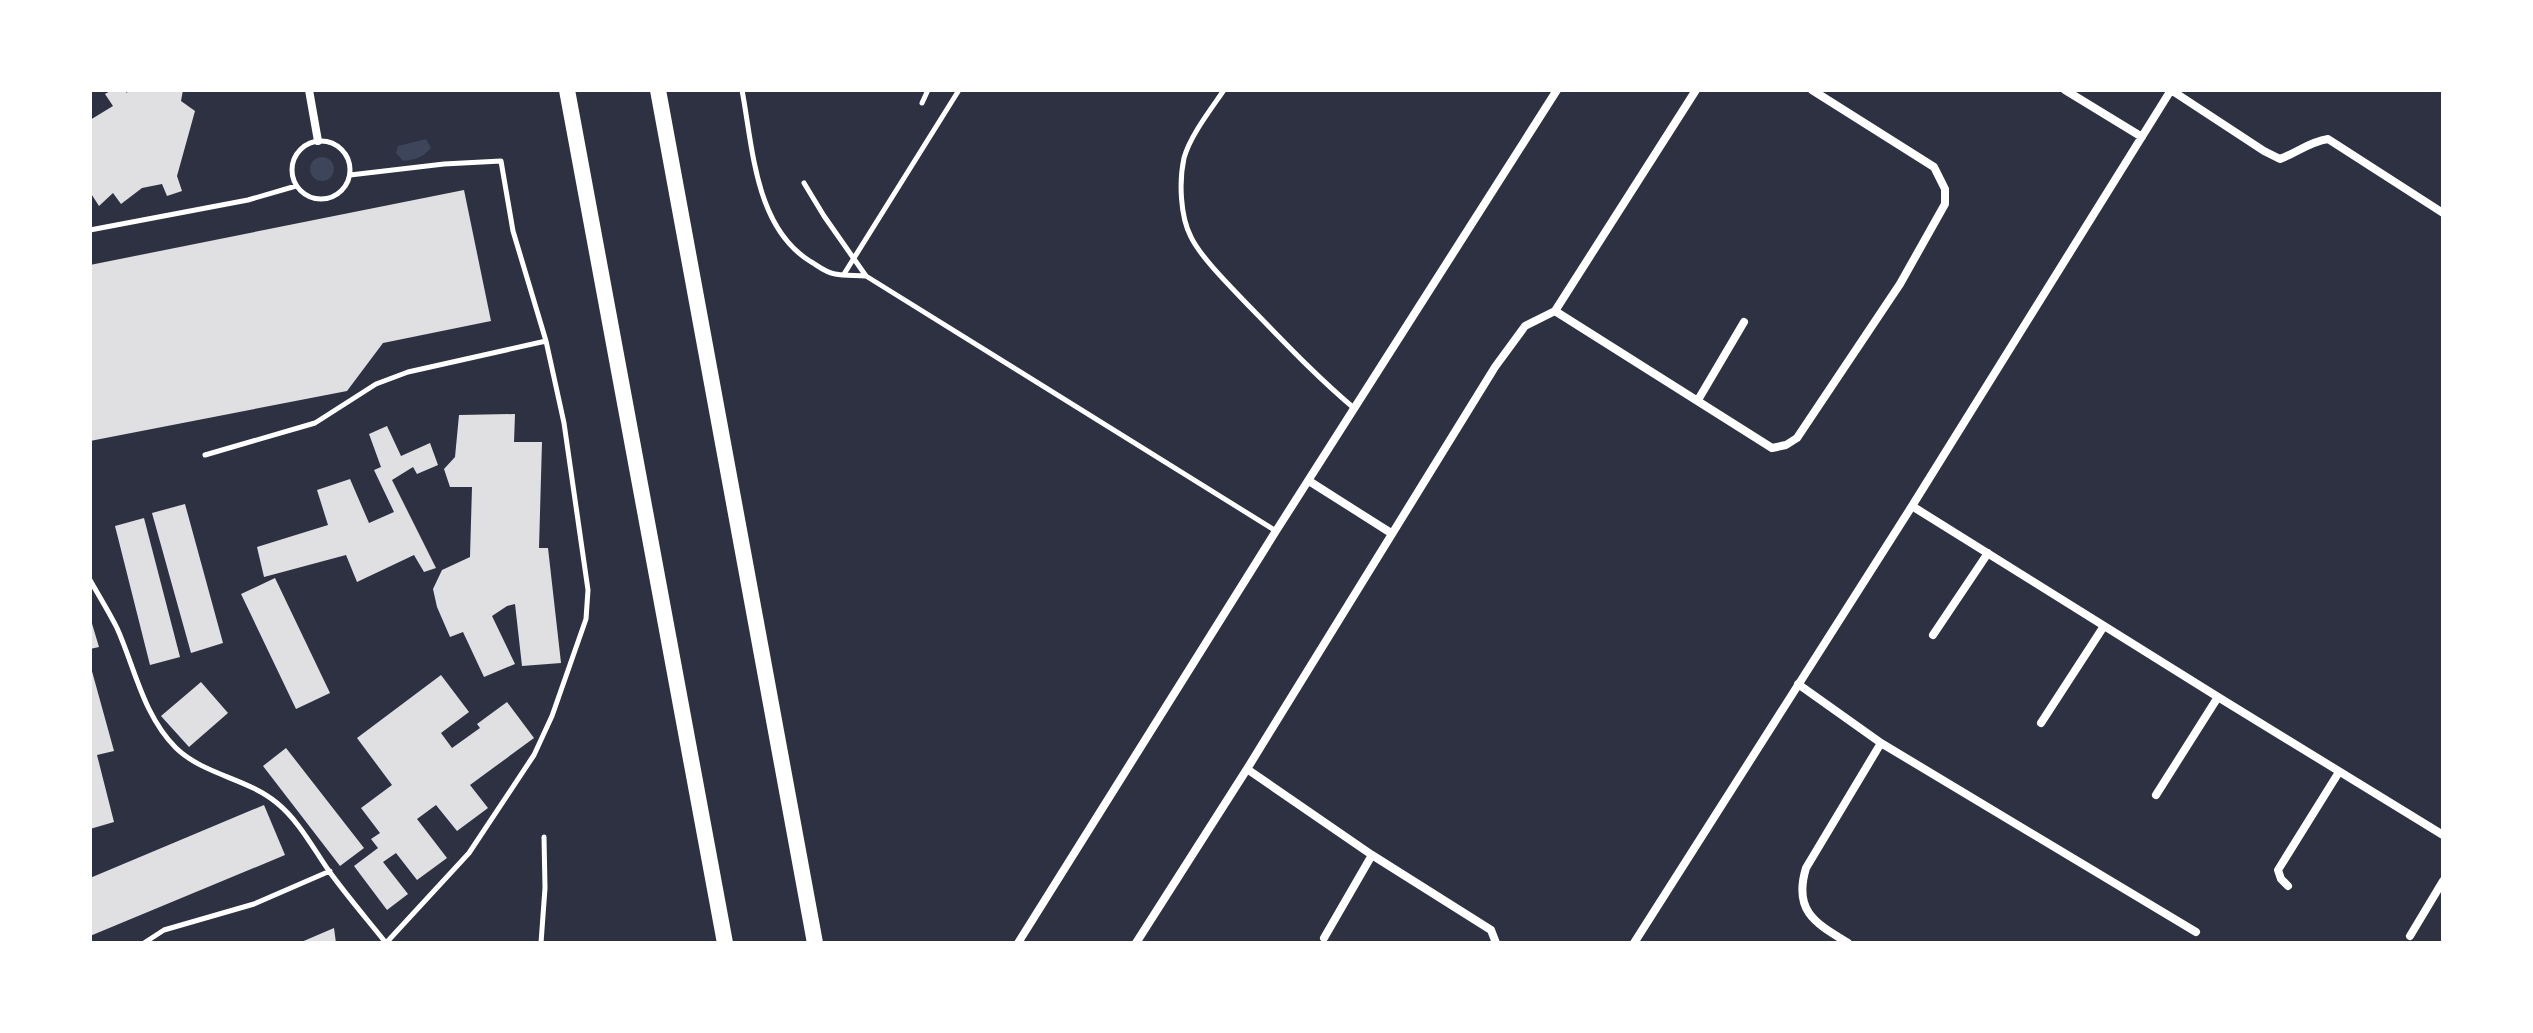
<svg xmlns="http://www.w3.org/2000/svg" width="2533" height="1033" font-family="Lato,sans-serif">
  <rect width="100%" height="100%" fill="#2d3142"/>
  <path fill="#3c4559" d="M426 139 431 148C423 157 416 160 403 161L396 153 398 146Z
    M310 169a12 12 0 1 1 24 0a12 12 0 1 1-24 0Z"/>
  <path fill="#e0e0e3" d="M112 90H124L127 93 128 90H183L181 101 195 111 177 176 182 191 167 196 162 184 142 188 121 204 113 193 99 206 90 192V120L113 106 105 94Z
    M464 190 491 321 383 343 347 391 90 441V265Z
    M515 414 514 442H542L539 548H548L561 663 522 666 515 604 507 606 492 616 515 664 484 677 463 632 450 637 437 607 433 589 442 570 470 557 472 487H450L444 469 455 457 459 415Z
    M387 426 401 456 430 443 438 465 417 474 413 467 392 480 436 568 424 572 414 555 357 582 346 555 264 577 257 547 328 525 317 490 350 479 369 523 394 512 374 470 381 467 369 434Z
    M185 504 223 643 191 653 152 513Z
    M144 518 180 657 150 665 115 526Z
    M275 578 330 693 296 709 241 594Z
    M90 617 99 647 90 649Z
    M90 664 114 751 97 755 114 822 90 829Z
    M441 675 469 712 441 733 452 748 480 728 477 724 507 702 534 738 470 785 488 808 457 831 436 805 417 819 447 858 417 880 396 853 383 862 408 894 387 910 354 866 378 848 371 839 380 833 361 808 392 785 357 738Z
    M201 682 228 713 189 747 161 716Z
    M286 748 364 848 340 866 263 766Z
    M264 805 285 855 90 936V878Z
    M334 928 336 943H299Z"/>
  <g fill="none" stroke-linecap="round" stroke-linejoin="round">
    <path stroke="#fff" stroke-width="5" d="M742 90C753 148 755 230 813 263 819 267 827 273 835 274 845 276 856 275 866 276
      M1224 90C1211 109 1190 136 1184 158 1179 181 1180 216 1191 237 1201 258 1233 289 1250 307 1284 342 1317 377 1355 409
      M922 103 928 90
      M292 170a29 29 0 1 1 58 0a29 29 0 1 1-58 0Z
      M350 175 444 164 501 161 513 231 546 341 564 423 588 590 586 619 552 716 534 755 469 853 386 943
      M804 183 824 216 866 276 1276 531
      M90 230 248 200 296 186
      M844 274 959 90
      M205 455 315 423 376 384 408 372 546 341
      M90 580C99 596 109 612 117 628 135 668 143 715 176 748 204 775 247 778 277 803 299 821 313 848 329 871 347 896 367 919 386 943
      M144 943 164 930 254 904 330 871
      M541 943 545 888 544 837"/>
    <path stroke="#fff" stroke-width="8" d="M309 90 318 141
      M2065 90 2142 137
      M2171 90 2264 151 2280 159C2298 152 2309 142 2328 139L2443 213
      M1555 311 1772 448 1786 445 1797 438 1900 284 1945 204V189L1934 167 1812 90
      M1698 400 1744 322
      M1309 481 1391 533
      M1912 506 2218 697 2443 835
      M1933 635 1988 553
      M1798 684 1881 743 2196 932
      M2041 723 2104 626
      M1247 769 1372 855 1491 930 1496 943
      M2156 795 2218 697
      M2288 886 2281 879 2278 870 2339 772
      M2410 936 2443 881
      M1324 938 1372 855
      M1018 943 1276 531 1557 90
      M1136 943 1247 769 1495 367 1525 326 1555 311 1696 90
      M1634 943 1912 506 2171 90
      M1848 943C1815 923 1793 911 1806 868L1881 743"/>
    <path stroke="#fff" stroke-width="16" d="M567 90 725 943
      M658 90 815 943"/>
  </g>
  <rect width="2533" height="1033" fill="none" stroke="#ffffff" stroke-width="184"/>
</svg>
